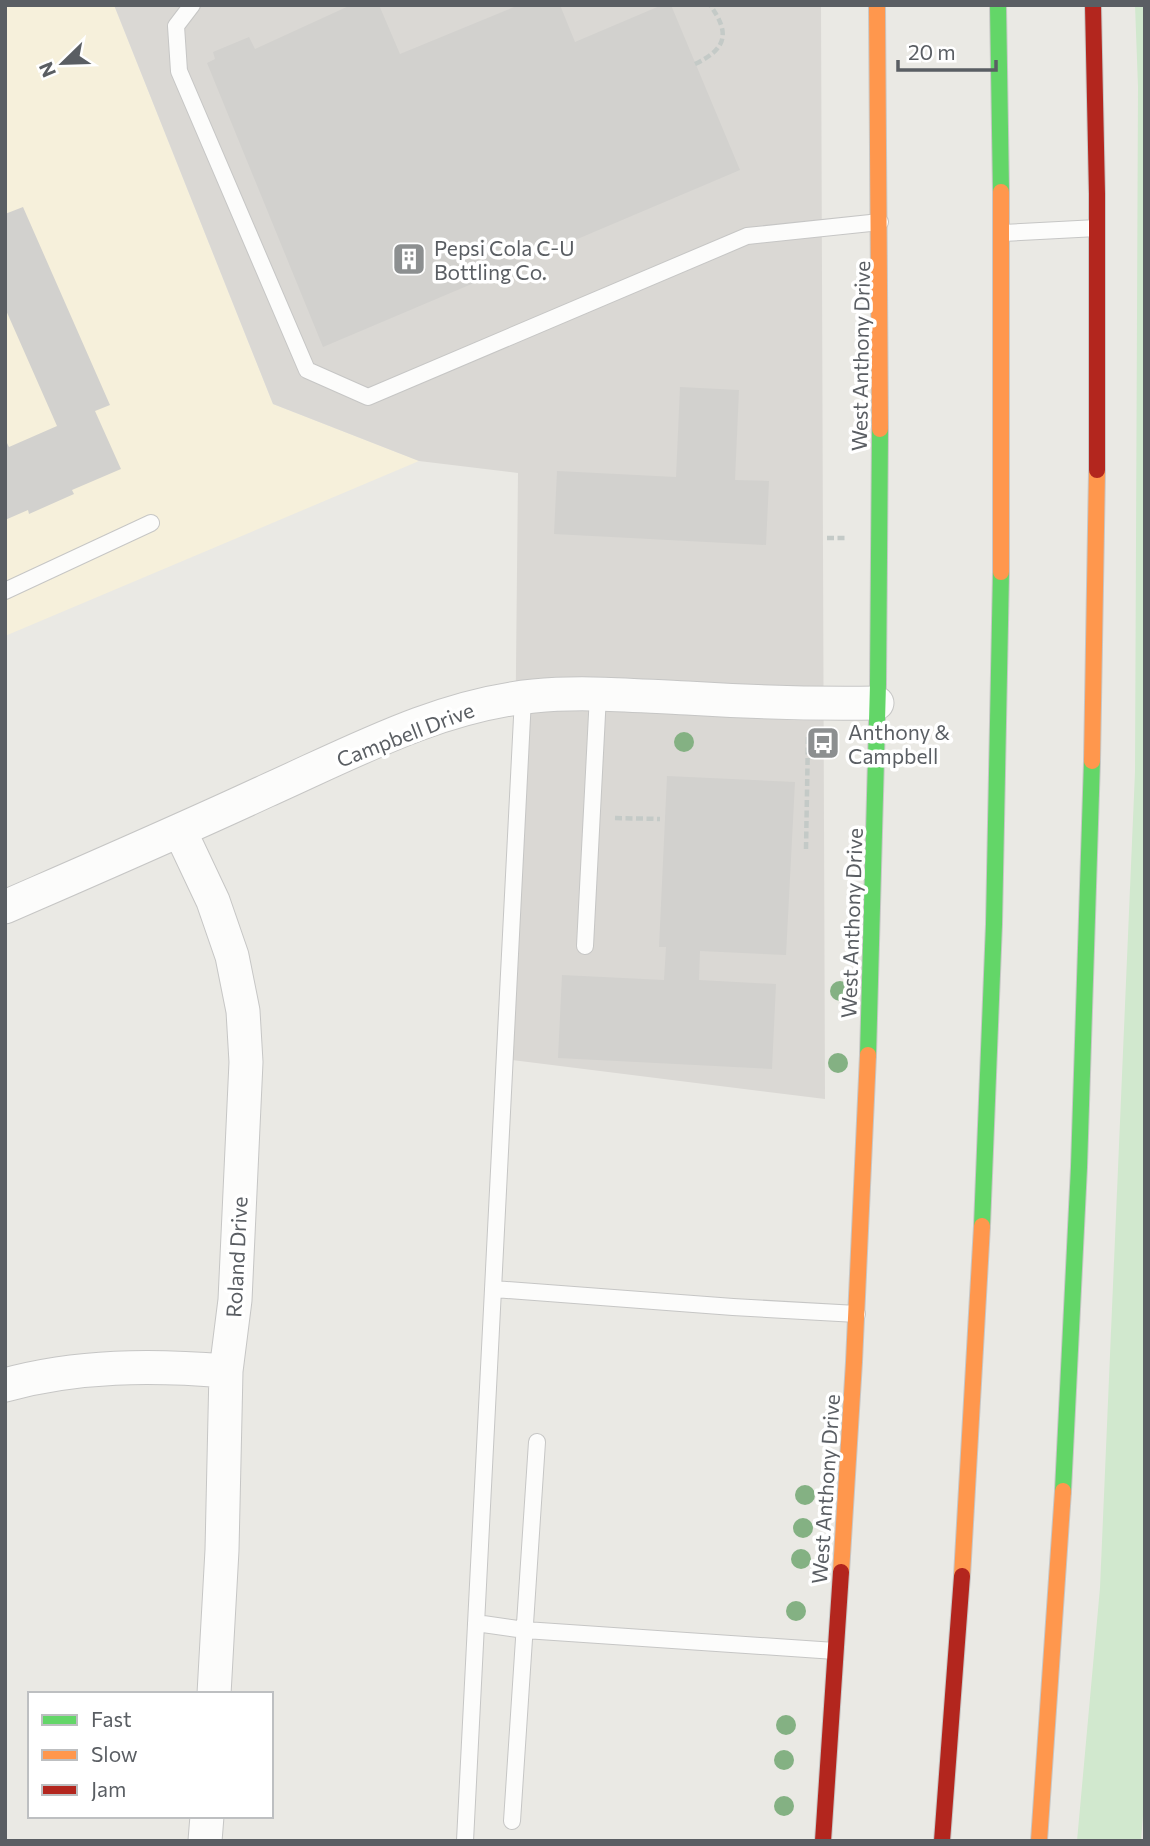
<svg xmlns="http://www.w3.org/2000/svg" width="1150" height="1846" font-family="Commissioner,sans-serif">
  <rect width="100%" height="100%" fill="#eae9e4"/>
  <path fill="#f6f0db" d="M5 5H114L273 404 419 461 5 636Z"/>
  <path fill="#dad8d4" d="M114 5H821L825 1099 512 1060 518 473 419 461 273 404Z"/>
  <path fill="#d1e8ce" d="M1135 5H1145V1790L1141 1841H1077L1100 1588 1135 772 1138 87Z"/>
  <path fill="#d2d1ce" d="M351 5H379L400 54 519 5H560L575 42 662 5H671L740 170 323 347 207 63 215 59 213 52 249 37 255 49Z
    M23 207 110 405 95 411 121 469 72 490 74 494 29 514 28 510 5 520V439L9 447 57 426 5 308V214Z
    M680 387 739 390 735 480 769 481 766 545 554 534 557 471 676 477Z
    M667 776 795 782 786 955 700 951 699 980 776 984 772 1069 558 1058 562 975 664 980 666 947H659Z"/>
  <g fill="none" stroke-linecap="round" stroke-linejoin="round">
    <defs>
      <path id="lane" d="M192 5 176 26 179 71 307 370 368 397 747 236 880 222
        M1003 233 1097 228
        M5 591 151 523
        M585 946 598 695
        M494 1289 733 1307 857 1314
        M476 1623 525 1630 835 1651
        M512 1821 537 1442
        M465 1841 523 698"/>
      <path id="street" d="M180 831 213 901 232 956 243 1011 246 1062 235 1300 226 1371 222 1550 214 1694
        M5 907C92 869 180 831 266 791 351 753 439 705 534 696 584 691 636 696 687 698 750 702 813 704 877 703
        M5 1385C78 1365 152 1365 226 1371
        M205 1841 207 1816"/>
      <path id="fast" d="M998 5 1001 192
        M868 1055 878 684 880 429
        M982 1226 994 924 1001 572
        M1063 1491 1079 1167 1092 761"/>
      <path id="slow" d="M877 5 880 429
        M1001 572V192
        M1092 761 1097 470
        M841 1572 854 1362 868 1055
        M962 1576 982 1226
        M1039 1841 1063 1491"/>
      <path id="jam" d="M1093 5 1097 194V470
        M823 1841 841 1572
        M942 1841 962 1576"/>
    </defs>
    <use href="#lane" stroke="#c6c6c5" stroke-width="18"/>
    <use href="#street" stroke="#c6c6c5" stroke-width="35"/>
    <use href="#fast" stroke="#c7c7c6" stroke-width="18"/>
    <use href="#slow" stroke="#c7c7c6" stroke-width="18"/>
    <use href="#jam" stroke="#c7c7c6" stroke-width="18"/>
    <path stroke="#c4cac7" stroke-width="4.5" stroke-dasharray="7 3.5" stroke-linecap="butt" d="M695 64C726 49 731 34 710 5
      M827 538H846
      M615 818 660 819
      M806 849 808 736"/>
    <use href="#lane" stroke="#fcfcfb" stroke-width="16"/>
    <use href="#street" stroke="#fcfcfb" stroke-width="33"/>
    <use href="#fast" stroke="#63d668" stroke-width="16"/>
    <use href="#slow" stroke="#ff974d" stroke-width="16"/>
    <use href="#jam" stroke="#b3261e" stroke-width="16"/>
  </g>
  <g fill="#84b183">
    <circle cx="684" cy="742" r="10"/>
    <circle cx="840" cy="991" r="10"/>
    <circle cx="838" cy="1063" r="10"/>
    <circle cx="805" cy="1495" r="10"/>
    <circle cx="803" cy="1528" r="10"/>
    <circle cx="801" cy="1559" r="10"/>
    <circle cx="796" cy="1611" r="10"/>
    <circle cx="786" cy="1725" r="10"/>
    <circle cx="784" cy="1760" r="10"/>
    <circle cx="784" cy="1806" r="10"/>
  </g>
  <defs>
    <symbol id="building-square" viewBox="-11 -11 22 22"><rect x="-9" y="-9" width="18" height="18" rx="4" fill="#8c8f90" stroke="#fff"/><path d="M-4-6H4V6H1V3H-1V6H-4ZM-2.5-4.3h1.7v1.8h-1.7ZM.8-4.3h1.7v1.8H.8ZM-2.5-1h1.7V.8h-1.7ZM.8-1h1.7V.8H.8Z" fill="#fff"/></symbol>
    <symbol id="bus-square" viewBox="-11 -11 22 22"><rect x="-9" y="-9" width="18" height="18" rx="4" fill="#8c8f90" stroke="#fff"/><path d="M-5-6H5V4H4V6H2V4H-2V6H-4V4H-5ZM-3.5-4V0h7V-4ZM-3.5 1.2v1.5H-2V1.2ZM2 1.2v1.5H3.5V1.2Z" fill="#fff"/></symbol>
  </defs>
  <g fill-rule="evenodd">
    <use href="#building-square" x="390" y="240" width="38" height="38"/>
    <use href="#bus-square" x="804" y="724" width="38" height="38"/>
  </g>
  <g text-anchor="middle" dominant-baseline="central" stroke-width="7" stroke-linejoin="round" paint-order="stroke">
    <g font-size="21" fill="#5a5e63" stroke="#fff" text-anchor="start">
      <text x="434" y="247">Pepsi Cola C-U<tspan x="434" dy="24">Bottling Co.</tspan></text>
      <text x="848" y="731">Anthony &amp;<tspan x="848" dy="24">Campbell</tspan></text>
    </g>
    <g font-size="21" fill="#5a5e63" stroke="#fff">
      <text transform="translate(860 356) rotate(-89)">West Anthony Drive</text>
      <text transform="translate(405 734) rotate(-21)">Campbell Drive</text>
      <text transform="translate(851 923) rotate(-88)">West Anthony Drive</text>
      <text transform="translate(236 1257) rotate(-87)">Roland Drive</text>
      <text transform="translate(825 1489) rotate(-86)">West Anthony Drive</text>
    </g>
  </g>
  <rect width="1150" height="1846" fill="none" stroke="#5a5e63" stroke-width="14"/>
  <rect x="28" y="1692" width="245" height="126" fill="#ffffff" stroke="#bdbfc1" stroke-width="2"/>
  <rect x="42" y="1715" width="35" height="10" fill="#63d668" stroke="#bdbfc1" stroke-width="2"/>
  <text x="91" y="1727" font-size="21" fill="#5a5e63">Fast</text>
  <rect x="42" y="1750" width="35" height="10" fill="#ff974d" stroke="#bdbfc1" stroke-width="2"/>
  <text x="91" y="1762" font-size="21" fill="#5a5e63">Slow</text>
  <rect x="42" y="1785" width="35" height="10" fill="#b3261e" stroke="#bdbfc1" stroke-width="2"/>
  <text x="91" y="1797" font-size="21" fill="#5a5e63">Jam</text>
  <g transform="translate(63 63) rotate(247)" stroke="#ffffff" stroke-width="5" paint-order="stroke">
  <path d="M0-5L12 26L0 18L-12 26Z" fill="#5a5e63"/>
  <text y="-10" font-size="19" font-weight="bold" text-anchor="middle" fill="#5a5e63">N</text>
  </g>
  <path d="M898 60v10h98v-10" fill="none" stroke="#5a5e63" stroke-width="3.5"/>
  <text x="908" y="60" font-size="21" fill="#5a5e63" stroke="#ffffff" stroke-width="5" paint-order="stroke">20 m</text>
</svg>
